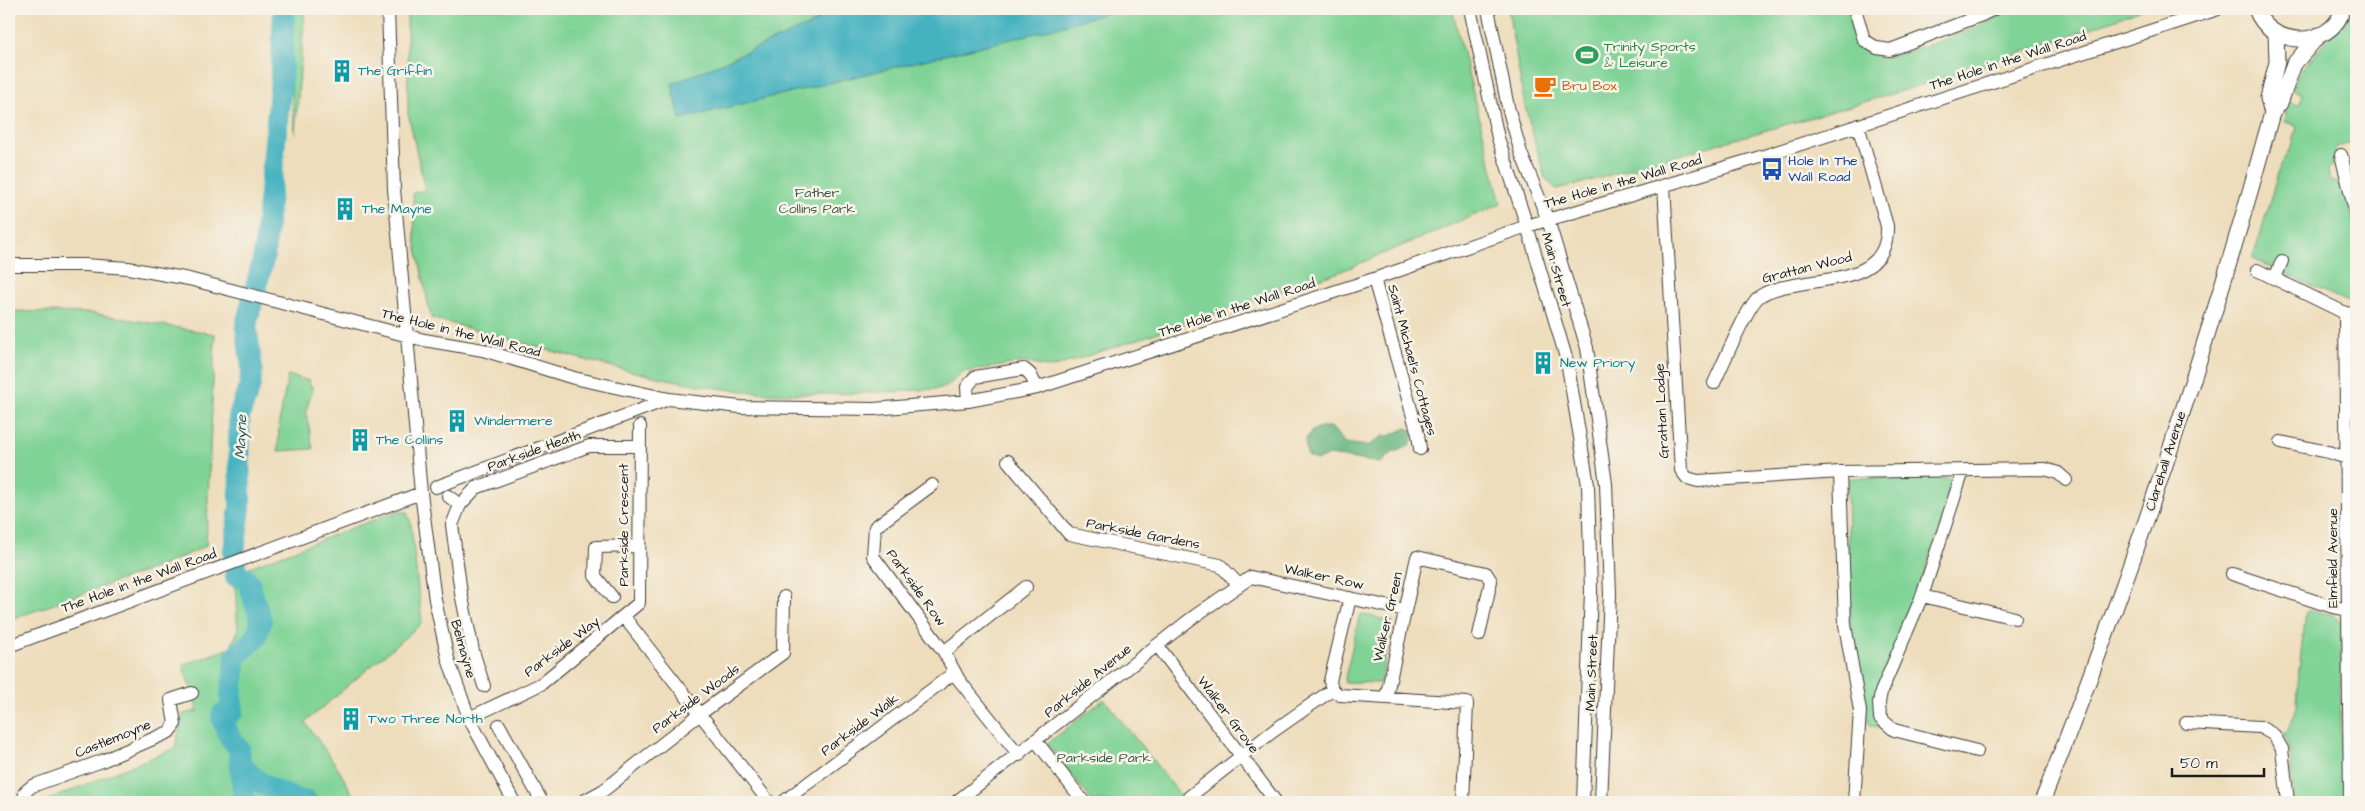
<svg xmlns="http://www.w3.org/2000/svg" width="2365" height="811" font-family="'Architects Daughter',sans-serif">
  <rect width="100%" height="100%" fill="#f7f3e8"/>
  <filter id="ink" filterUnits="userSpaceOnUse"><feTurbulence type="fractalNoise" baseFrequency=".02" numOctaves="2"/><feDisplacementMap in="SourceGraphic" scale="10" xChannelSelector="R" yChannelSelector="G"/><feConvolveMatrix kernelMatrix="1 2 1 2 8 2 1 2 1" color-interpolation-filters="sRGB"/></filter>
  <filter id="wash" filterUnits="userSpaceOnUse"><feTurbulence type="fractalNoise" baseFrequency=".0096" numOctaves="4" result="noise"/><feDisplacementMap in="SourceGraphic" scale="20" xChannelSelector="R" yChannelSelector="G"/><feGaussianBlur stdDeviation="1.12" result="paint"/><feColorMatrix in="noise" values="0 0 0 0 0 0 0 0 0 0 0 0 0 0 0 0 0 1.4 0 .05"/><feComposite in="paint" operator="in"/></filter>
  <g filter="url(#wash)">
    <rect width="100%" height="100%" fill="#eeddbc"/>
    <path fill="#7fd396" stroke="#4e7859" d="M290 9H305L295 134 290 71Z
      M407 9H1452L1501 204 1337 273 1051 368 1024 362 963 372 946 387 935 389C866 393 796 398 726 389 626 375 529 344 431 318L415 239 413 193 425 190 408 113Z
      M1508 9H1848C1853 38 1854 53 1887 57 1908 52 1998 24 2007 9H2142C1959 81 1767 128 1579 184L1556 189 1545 178 1524 102Z
      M2349 9H2356V142L2336 147 2337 162 2328 169 2330 181 2343 184 2356 232V305H2354L2253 259 2280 166 2293 143 2297 127 2285 121 2287 102 2299 105 2303 94 2291 89C2305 57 2334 39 2349 9Z
      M9 311 91 313 215 334 206 546 166 564 9 620Z
      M288 375 310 381 309 385 313 387 306 411 313 449 278 451 279 423Z
      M1855 478H1946L1952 481 1953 490 1919 589 1877 689 1886 730 1870 725 1864 711 1850 621 1847 485 1849 479Z
      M394 512H407L411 524 422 623 305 722 336 765 357 802H43L175 748 183 714 198 711 183 665 230 648 238 631 234 573Z
      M2311 610 2334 615 2342 625 2340 730 2345 802H2293L2290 750 2284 733 2288 730 2297 705 2299 669 2306 612Z
      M1360 614 1393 621 1380 683 1344 682Z
      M1104 699 1186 802H1093L1047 744Z"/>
    <path fill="#67b57f" stroke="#42684e" d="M1320 427H1331L1345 443 1368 446 1383 436H1389L1406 428 1412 430 1413 438 1409 446 1392 453 1380 463 1330 455 1317 460 1307 456 1305 440 1312 431Z"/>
    <path fill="#44b2c0" stroke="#30676e" d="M825 9H1120L1036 33 680 119 672 84 816 22Z"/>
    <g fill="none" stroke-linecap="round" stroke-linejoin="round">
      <path stroke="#44b2c0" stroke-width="22" d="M241 764C256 784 283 796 307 802
        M244 802 239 749 229 736 222 717 223 714H229L233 711 231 696 236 656 256 638 261 621 249 583 244 578 236 576 234 551 240 507 239 416 250 385 252 369 246 325 264 256 281 80 284 9"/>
    </g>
  </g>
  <g filter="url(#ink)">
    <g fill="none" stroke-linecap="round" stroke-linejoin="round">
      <defs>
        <path id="minor" d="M388 9 394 189 421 493 435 600 448 659 469 718 514 802
          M1470 9 1498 138 1527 226 1567 361 1588 485 1591 591 1583 802
          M1488 9 1508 107 1521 153 1548 220 1587 348 1606 484 1610 594 1601 802
          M1855 9 1864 40 1877 48 1890 50 1982 15 1994 9
          M2341 155 2356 214
          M1664 186 1681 470 1687 478 1698 481 1840 472 2045 469 2058 473 2066 480
          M9 265H85L128 268 189 279 424 340 483 350 574 378 669 399 740 407 874 409 968 401 1037 388 1374 279 1527 226 1767 155 2218 9
          M2257 270 2345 313 2356 314
          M2275 278 2282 261
          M1374 279 1418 434 1420 449
          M2345 313 2350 802
          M1714 383C1722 367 1748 303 1760 296 1797 272 1890 294 1887 226L1858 125
          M968 401 967 387 975 377 1024 369 1030 374 1037 388
          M2281 442 2328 452 2354 460
          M1008 461 1069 534 1220 565 1238 584
          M1963 471 1922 596 1881 692 1879 703 1880 718 1894 730 1977 751
          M1840 472 1845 625 1860 711 1854 802
          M932 485 875 527 873 556 944 652 959 680 1019 755
          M436 487 669 399
          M448 496 460 505
          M2232 574 2333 607 2356 611
          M1922 596 2015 618
          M612 597 595 576 596 547 639 546
          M1350 598 1330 681 1332 690 1340 695 1467 703 1463 802
          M624 617 769 802
          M1157 645 1276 802
          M9 646 421 493
          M944 652 1026 587
          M484 686 473 651 461 593 452 525 460 505 476 488 589 446H640
          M1386 698 1417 557 1486 573 1491 581 1479 635
          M469 718 541 684 639 603 640 426
          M2186 723 2260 727 2274 735 2282 749 2288 802
          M499 725 542 802
          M1036 741 1084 802
          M1189 797 1272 732 1332 690
          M24 802 25 792 32 786 102 761 169 732 175 724 171 700 192 693
          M582 802 604 790 700 714 783 653 784 597
          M783 802 955 672
          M956 802 1192 618 1251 577 1405 610"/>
        <path id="major" d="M2256 9C2269 48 2331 50 2343 9
          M2272 113 2268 98 2277 62 2276 33
          M2042 802C2131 577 2208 347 2272 113L2280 103 2294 64 2319 35"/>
      </defs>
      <use href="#minor" stroke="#3c3934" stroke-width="14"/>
      <use href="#major" stroke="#3c3934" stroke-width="17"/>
      <use href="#minor" stroke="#fff" stroke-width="12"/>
      <use href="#major" stroke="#fff" stroke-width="15"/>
    </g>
  </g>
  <defs>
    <symbol id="stadium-bare" viewBox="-9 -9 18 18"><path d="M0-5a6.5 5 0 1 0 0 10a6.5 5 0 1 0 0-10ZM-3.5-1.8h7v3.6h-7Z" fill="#2e9e5b" stroke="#f7f3e8" stroke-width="2.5" paint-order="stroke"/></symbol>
    <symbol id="building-bare" viewBox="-9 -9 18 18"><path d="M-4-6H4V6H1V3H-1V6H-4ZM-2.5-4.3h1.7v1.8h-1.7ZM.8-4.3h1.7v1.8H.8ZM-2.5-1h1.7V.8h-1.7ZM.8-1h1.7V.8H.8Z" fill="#0f9aa8" stroke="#f7f3e8" stroke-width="2.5" paint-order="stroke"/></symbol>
    <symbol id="cafe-bare" viewBox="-9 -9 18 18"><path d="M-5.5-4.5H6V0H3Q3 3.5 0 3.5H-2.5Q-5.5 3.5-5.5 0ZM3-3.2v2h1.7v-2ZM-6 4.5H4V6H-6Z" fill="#e8710a" stroke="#f7f3e8" stroke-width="2.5" paint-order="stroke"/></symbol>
    <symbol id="bus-bare" viewBox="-9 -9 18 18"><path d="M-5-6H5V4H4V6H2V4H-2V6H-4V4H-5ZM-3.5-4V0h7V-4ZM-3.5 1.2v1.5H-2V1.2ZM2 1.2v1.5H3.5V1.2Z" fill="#1a4fb4" stroke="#f7f3e8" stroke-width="2.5" paint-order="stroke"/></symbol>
  </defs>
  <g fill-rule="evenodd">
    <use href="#stadium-bare" x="1571" y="39" width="32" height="32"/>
    <use href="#building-bare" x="326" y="55" width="32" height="32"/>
    <use href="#cafe-bare" x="1529" y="70" width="32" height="32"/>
    <use href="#bus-bare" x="1756" y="153" width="32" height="32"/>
    <use href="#building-bare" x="329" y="193" width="32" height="32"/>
    <use href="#building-bare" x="1527" y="347" width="32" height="32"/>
    <use href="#building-bare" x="441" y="405" width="32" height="32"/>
    <use href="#building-bare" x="344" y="424" width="32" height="32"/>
    <use href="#building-bare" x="335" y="703" width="32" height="32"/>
  </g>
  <g text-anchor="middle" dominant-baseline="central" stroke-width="5" stroke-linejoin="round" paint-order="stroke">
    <g font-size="14" fill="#27864d" stroke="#f7f3e8" text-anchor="start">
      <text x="1604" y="47">Trinity Sports<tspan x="1604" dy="16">&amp; Leisure</tspan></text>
    </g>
    <g font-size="14" fill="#1c1c1c" stroke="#f7f3e8">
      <text transform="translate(2008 61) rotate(-18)">The Hole in the Wall Road</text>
      <text transform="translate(1623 182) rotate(-16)">The Hole in the Wall Road</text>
      <text transform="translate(1807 268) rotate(-14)">Grattan Wood</text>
      <text transform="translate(1556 270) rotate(74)">Main Street</text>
      <text transform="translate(1237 308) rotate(-18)">The Hole in the Wall Road</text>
      <text transform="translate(461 333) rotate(14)">The Hole in the Wall Road</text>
      <text transform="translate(1412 360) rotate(75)">Saint Michael's Cottages</text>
      <text transform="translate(1662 411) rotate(-93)">Grattan Lodge</text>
      <text transform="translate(534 451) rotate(-20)">Parkside Heath</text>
      <text transform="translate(2166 461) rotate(-72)">Clarehall Avenue</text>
      <text transform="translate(624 525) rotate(-90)">Parkside Crescent</text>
      <text transform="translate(1143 534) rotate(11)">Parkside Gardens</text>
      <text transform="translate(2333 558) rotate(-90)">Elmfield Avenue</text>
      <text transform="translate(1324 577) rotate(12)">Walker Row</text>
      <text transform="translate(139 581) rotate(-20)">The Hole in the Wall Road</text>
      <text transform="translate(916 588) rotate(54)">Parkside Row</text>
      <text transform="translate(1388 617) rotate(-77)">Walker Green</text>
      <text transform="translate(562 647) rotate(-37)">Parkside Way</text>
      <text transform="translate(463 649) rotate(74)">Belmayne</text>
      <text transform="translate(1592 673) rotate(-88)">Main Street</text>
      <text transform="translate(1088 681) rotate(-39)">Parkside Avenue</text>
      <text transform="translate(696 699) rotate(-37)">Parkside Woods</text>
      <text transform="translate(1228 715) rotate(53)">Walker Grove</text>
      <text transform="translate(860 725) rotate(-37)">Parkside Walk</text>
      <text transform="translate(113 739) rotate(-22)">Castlemoyne</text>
    </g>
    <g font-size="14" fill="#0d838f" stroke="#f7f3e8" text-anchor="start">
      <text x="358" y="71">The Griffin</text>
      <text x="362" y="209">The Mayne</text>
      <text x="1560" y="363">New Priory</text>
      <text x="474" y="421">Windermere</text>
      <text x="376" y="440">The Collins</text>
      <text x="368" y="719">Two Three North</text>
    </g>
    <g font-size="14" fill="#c56008" stroke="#f7f3e8" text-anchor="start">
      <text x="1562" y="86">Bru Box</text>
    </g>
    <g font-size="14" fill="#164399" stroke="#f7f3e8" text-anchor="start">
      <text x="1788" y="161">Hole In The<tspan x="1788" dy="16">Wall Road</tspan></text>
    </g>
    <g font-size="14" fill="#3f5c47" stroke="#f7f3e8">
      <text x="817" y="193">Father<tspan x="817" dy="16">Collins Park</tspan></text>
      <text x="1104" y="758">Parkside Park</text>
    </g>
    <g font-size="15" font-style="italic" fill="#2c585e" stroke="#f7f3e8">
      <text transform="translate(241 437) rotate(-88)">Mayne</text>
    </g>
  </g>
  <rect width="2365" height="811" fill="none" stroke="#f7f3e8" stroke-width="30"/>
  <path d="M2172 768v8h92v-8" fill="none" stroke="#1c1c1c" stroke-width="2.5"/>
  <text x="2180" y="768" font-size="15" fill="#1c1c1c" stroke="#f7f3e8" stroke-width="4" paint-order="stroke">50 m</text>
</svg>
